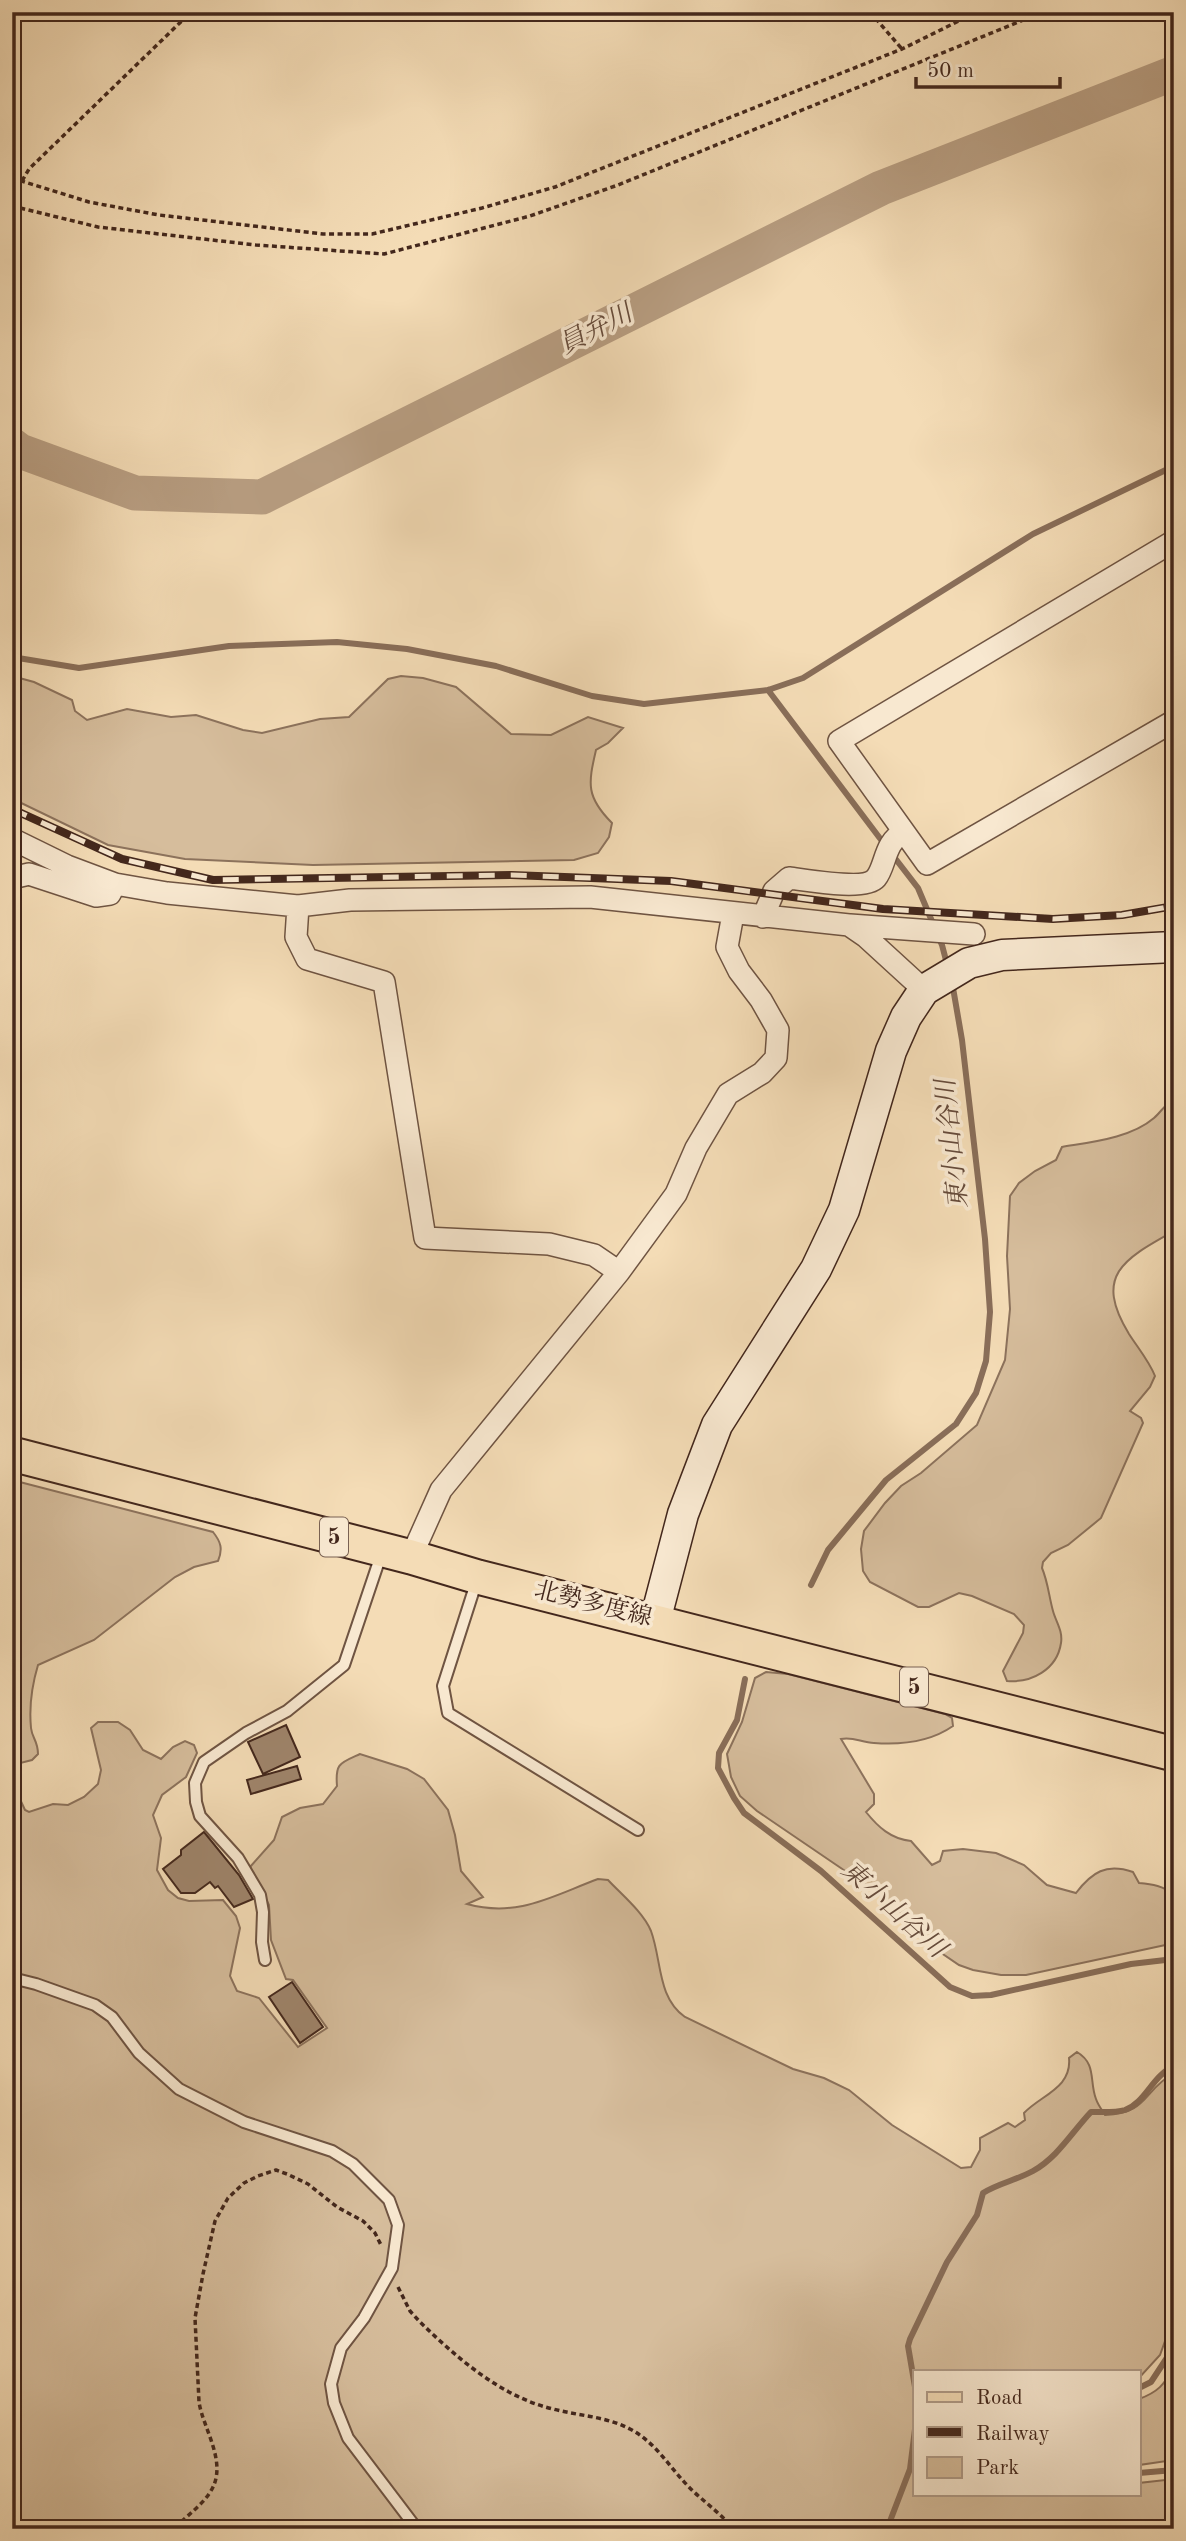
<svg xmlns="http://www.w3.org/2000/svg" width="1186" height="2541" font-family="'Old Standard TT','Noto Serif JP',serif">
  <rect width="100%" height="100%" fill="#f4dcb6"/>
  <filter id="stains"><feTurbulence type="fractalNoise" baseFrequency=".00286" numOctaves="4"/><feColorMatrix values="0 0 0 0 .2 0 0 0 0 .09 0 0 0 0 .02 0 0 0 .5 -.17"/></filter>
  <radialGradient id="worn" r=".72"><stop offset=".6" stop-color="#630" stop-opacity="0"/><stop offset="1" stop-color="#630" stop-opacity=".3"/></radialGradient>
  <path fill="#d6bd9c" stroke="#8c725c" stroke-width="2" d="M12 676 34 682 72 700 75 711 87 720 127 709 171 717 196 715 243 730 262 733 320 719 349 717 388 679 401 676 423 678 456 687 511 734 551 735 588 717 623 728 608 743 596 750C588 784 586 797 612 823L609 837 598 853 574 860 313 865 185 859 108 845 15 800 12 788Z
    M1174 1099V1231C1124 1259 1093 1275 1129 1334 1138 1348 1149 1361 1155 1376L1150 1387 1130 1411 1141 1418 1143 1423 1101 1518 1068 1545 1051 1553 1043 1562 1042 1568C1048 1582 1049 1597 1053 1611 1056 1622 1063 1631 1061 1643 1057 1670 1031 1683 1007 1681L1003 1671 1023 1633 1024 1625 1014 1614 972 1596 959 1593 929 1607H918L870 1582 863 1571 861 1549 864 1531 885 1503 901 1486 921 1473 977 1425 1005 1360 1010 1309 1007 1256 1010 1196 1019 1183 1035 1171 1056 1160 1062 1147C1091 1142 1131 1138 1154 1118 1161 1112 1165 1104 1174 1099Z
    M12 1480 213 1532C221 1542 223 1549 218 1561L194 1567 175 1577 94 1640 38 1665C32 1685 29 1707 31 1728 32 1738 38 1741 38 1754L32 1760 20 1763 12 1777Z
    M766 1672 788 1674 945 1714 952 1718 953 1726C930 1742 901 1745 874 1743 862 1743 853 1736 841 1739L874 1794V1804L866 1812C878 1827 891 1839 911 1841L932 1865 940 1861 943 1851 963 1849 996 1853 1024 1865 1047 1885 1076 1893C1092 1872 1106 1863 1133 1872L1139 1883C1152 1884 1164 1886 1174 1895V1948H1170V1944L1026 1975H1001L973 1970 959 1965 937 1950 921 1930 879 1894 757 1811 740 1796 731 1777 727 1754 742 1722 755 1678Z
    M98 1722H118L130 1730 143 1750 161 1759 173 1747 185 1741 194 1745 197 1753 186 1777 162 1795 153 1815 161 1838 157 1870 168 1890 178 1898 189 1901 223 1900 236 1916 240 1928 230 1976 237 1991 259 1998 298 2047 327 2028 293 1980 286 1979 271 1940 269 1905 250 1867 274 1840 282 1817 300 1808 323 1804 337 1786C335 1763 340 1763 360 1754L407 1769 424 1779 448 1810 455 1835 461 1871 483 1897 467 1904C518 1918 552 1896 598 1879L608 1880C622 1895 643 1912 651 1931 662 1961 657 1997 685 2017L793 2069 824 2078 849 2090 892 2125 961 2168 971 2167 980 2150V2138L1008 2123 1015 2127 1025 2120 1024 2113C1041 2095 1072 2088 1069 2058L1077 2052C1097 2064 1089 2081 1096 2099 1098 2105 1102 2110 1105 2115 1149 2113 1142 2091 1174 2073V2316L1160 2355 1139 2378V2371H915V2494H1139V2483L1174 2479V2529H12V1782L25 1810 29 1812 53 1804 68 1805 84 1797 98 1784 101 1770 91 1728Z
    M1174 2367V2460L1139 2465V2399C1158 2392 1164 2385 1174 2367Z"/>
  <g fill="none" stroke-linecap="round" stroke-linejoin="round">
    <path stroke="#896e59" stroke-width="6" d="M12 657 79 668 229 646 337 642 407 649 496 666 592 696 644 704 768 690 803 678 1033 534 1174 466
      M768 690 885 845
      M891 853 918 888 942 945 948 968
      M811 1585 828 1550 886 1480 956 1424 976 1393 986 1361 990 1312 985 1239 962 1040 952 982
      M745 1679 737 1720 719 1753 718 1768 734 1798 744 1813 821 1871 950 1987 972 1996 991 1995 1131 1964 1174 1959
      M915 2387 908 2346 910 2339 947 2262 977 2215 983 2193C999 2183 1017 2180 1033 2171 1058 2157 1072 2132 1091 2112 1102 2112 1115 2113 1125 2110 1146 2102 1152 2076 1174 2066
      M1139 2388 1151 2382 1174 2347
      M1139 2473 1174 2470
      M887 2529 910 2469 915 2429"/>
    <path stroke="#b89e82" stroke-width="35" d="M12 445 20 451 135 493 262 497 881 188 1174 73"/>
  </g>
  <path fill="#9f856c" stroke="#43271c" stroke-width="2" d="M286 1725 300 1757 263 1774 248 1742Z
    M297 1766 301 1779 251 1794 247 1780Z
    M204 1832 239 1875 253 1899 234 1907 218 1886 215 1888 210 1882 195 1893H181L163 1869 181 1855V1850Z
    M292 1982 323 2027 300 2043 269 1997Z"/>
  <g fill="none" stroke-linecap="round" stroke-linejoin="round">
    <defs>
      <path id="lane" d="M477 1580 443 1686 448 1713 638 1830
        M265 1960 262 1942 263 1912 260 1895 238 1858 200 1816 196 1802 195 1783 204 1762 246 1733 287 1711 344 1665 382 1552
        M12 1978 36 1984 95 2005 112 2017 139 2053 179 2089 244 2122 332 2151 353 2164 389 2200 398 2225 392 2268 364 2318 341 2348 331 2384 334 2403 348 2438 417 2529"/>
      <path id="street" d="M1174 541 839 741 927 864 1174 721
        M12 839 67 866 115 884 167 893 298 906 350 900 590 897 849 925 865 936 924 990
        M12 878 29 874 96 896 110 894 115 884
        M298 906 296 937 307 959 384 982 425 1238 549 1244 594 1255 619 1272
        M763 917 774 891 789 878C806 880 865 891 876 878 886 866 884 842 904 832
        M850 925 974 934
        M411 1557 441 1490 619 1272 676 1194 696 1148 728 1094 762 1073 776 1058 778 1030 761 1000 739 971 727 947 733 914"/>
      <path id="secondary" d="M655 1621 683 1514 717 1425 816 1269 844 1210 891 1051 906 1017 924 990 969 963 1002 955 1174 947"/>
      <path id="primary" d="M12 1454 411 1557 478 1577 1174 1754"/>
    </defs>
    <use href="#lane" stroke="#6f5442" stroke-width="14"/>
    <use href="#street" stroke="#6f5442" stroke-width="24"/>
    <use href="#secondary" stroke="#43271c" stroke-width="33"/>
    <use href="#primary" stroke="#43271c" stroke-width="37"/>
    <path stroke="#43271c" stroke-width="3.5" stroke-dasharray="5 3.5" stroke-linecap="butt" d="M870 12 902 49
      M12 178 89 202 159 215 323 234H372L482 208 555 187 902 49 977 12
      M22 181 29 169 191 12
      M12 206 98 227 256 245 384 254 530 216 618 185 1043 12
      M398 2287 410 2311 420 2322C458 2359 502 2397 553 2409 579 2416 605 2416 630 2429 655 2442 668 2465 687 2485 701 2500 720 2512 733 2529
      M179 2529V2524C190 2513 206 2502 213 2487 226 2460 203 2428 199 2402L195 2318 203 2274 215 2221 228 2198 244 2183 258 2176 276 2170 287 2174 308 2184 337 2207 363 2221 375 2233 381 2245"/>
    <use href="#lane" stroke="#f8e8d0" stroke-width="10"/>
    <use href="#street" stroke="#f8e8d0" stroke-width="21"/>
    <use href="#secondary" stroke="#f8e8d0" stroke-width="30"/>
    <use href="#primary" stroke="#f4dcb6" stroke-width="33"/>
    <defs>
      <path id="rail" d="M12 809 122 859 213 880 511 875 671 881 883 909 1053 919 1122 915 1174 906"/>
    </defs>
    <use href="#rail" stroke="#43271c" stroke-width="8"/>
    <use href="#rail" stroke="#f8e8d0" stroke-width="5" stroke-dasharray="16" stroke-linecap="butt"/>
  </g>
  <g text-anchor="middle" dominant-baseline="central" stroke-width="7" stroke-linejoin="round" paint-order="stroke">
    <g fill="#f8e8d0" stroke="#796152" stroke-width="2">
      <rect x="320" y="1517.5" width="28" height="39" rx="5"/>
      <rect x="900" y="1667.5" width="28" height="39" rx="5"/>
    </g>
    <g font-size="23" font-weight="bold" fill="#43271c">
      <text x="334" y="1537">5</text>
      <text x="914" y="1687">5</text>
    </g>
    <g font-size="24" fill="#43271c" stroke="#f8e8d0">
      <text transform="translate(593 1605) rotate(14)">北勢多度線</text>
    </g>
    <g font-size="26" font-style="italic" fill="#664b3b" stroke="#f8e8d0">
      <text transform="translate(596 330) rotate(-27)">員弁川</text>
      <text transform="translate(953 1144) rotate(-96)">東小山谷川</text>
      <text transform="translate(893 1910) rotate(42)">東小山谷川</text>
    </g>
  </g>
  <rect width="1186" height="2541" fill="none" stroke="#f4dcb6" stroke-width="42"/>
  <rect x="14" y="14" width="1158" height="2513" fill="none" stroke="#43271c" stroke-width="3.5"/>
  <rect x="21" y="21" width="1144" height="2499" fill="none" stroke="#43271c" stroke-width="2"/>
  <rect x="913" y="2370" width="228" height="126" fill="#f8e8d0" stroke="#b09b88" stroke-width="2"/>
  <rect x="927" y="2392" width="35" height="10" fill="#f4dcb6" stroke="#b09b88" stroke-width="2"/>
  <text x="976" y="2404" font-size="21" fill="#43271c">Road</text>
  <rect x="927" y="2427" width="35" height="10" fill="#43271c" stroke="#b09b88" stroke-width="2"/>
  <text x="976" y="2440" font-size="21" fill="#43271c">Railway</text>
  <rect x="927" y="2457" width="35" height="21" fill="#d6bd9c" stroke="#b09b88" stroke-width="2"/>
  <text x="976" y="2474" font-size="21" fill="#43271c">Park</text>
  <path d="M916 77v10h144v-10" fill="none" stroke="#43271c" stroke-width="3.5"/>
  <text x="927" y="77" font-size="21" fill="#43271c" stroke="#f8e8d0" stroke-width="5" paint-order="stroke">50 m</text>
  <rect width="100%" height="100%" filter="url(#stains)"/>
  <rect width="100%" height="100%" fill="url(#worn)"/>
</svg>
